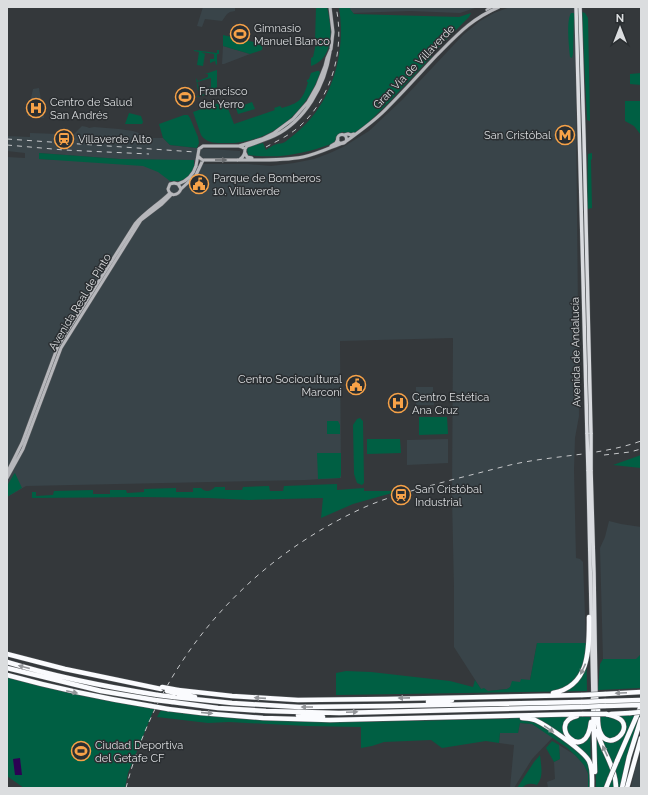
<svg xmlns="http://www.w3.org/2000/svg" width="648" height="795" font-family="Raleway,sans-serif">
  <rect width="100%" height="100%" fill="#34383b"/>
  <path fill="#394449" d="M203 7H235V11L230 12 227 14 222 21 205 19 202 27 197 26Z
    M339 7H478L460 13 410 11 353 13 349 9Z
    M510 7H575L579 416 575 438 574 470 576 558 580 559 583 562 586 643H537L530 680 520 682 507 689 488 691 481 689 454 647V587L452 498 453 338 340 341 341 478 305 480 26 486 7 497V157L25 158V153L7 151V136L30 137V133L59 134 68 135 69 136 74 134 82 126 87 127 89 128 94 127 119 129 133 131 153 138H163L170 145 195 148 240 151V162L120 159 39 153V159L163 164H248L271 166 294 163 314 159 330 153 343 147 369 131 402 100 463 35 480 21 494 13Z
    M223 46 250 54 224 64H222Z
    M39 88 44 118 27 116 33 89Z
    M416 387H433L434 405H416Z
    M448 439V463L407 465V440Z
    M609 521 621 524 641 527V654L636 660H603L600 548 605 537Z
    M520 723 532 724 553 737 532 759 514 788H510L514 745 499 743 500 733H518Z
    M559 745 575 755 584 765 588 774V788H548L547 782 555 779 554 762 560 759Z
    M641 756V788H631L635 769Z"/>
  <path fill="#005f43" d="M316 7H327C332 27 335 58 311 66V58L313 57 315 48V42Z
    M339 7H351L350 9 354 14 459 17 471 13 469 17 431 55 432 56 388 103 367 124 354 133 350 134 342 132 337 137 334 143C303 154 281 159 248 155L247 149 250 145H256L263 143 266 150C269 148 273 145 277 144 280 143 282 144 285 142 294 135 305 126 312 117 337 86 345 45 339 7Z
    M582 12 585 13 588 18 590 121 587 120Z
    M571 13H574L573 54 572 58 570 57C569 47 566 21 571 13Z
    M223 35 263 44 262 50 250 54 223 46Z
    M194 50 217 53V50H219V54H217V64L216 65 215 61 210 63V59H214V54L201 52 205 54 203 66 197 65 199 52 194 51Z
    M217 70V92L197 97V96L209 93 210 91 208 89 198 92 211 87V78L197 82 200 90 198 91 196 78 198 81 208 77V74H205Z
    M317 71H319L320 73C308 108 279 136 242 142 237 143 232 143 226 143 217 143 207 144 201 135L193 112 225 101 234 124 275 110 274 108 280 106 282 108C299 103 303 100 308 82H307V80L309 79 311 73Z
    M641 73V85L630 84V74Z
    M625 101H641V135L634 126 625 121Z
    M252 102 255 109 238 114 236 108Z
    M129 113 141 116 143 122 142 124H125Z
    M184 115H188L190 118 198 137 199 143 197 148 170 145 163 138 159 124Z
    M39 153 120 159 194 160V167L191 173 187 178 180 181H170L158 172 143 166 39 159Z
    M592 153V159L591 160 592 208 587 209 588 154Z
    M419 417H447L448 434 419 435Z
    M357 419 360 418 363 421 364 483 362 485 357 483 354 474 353 425Z
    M327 421H338L340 425V434H327Z
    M367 439H400L401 453 367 454Z
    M317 453H341V475L340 478 318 479Z
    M641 455V468L613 465Z
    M15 473 22 488 7 497V486L14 474Z
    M337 484V490L350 489 364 488V491H399L353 504 321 518 323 498 249 500 208 498 141 497 32 498V492H36V496L53 495 54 491 93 490V494H110V490H126L127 493 144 492V489L176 488V492H193V488H201C205 492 210 492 215 487H225V490H242L243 487 269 486 270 491H283L284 486Z
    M537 643H586L587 691 336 695V673L346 671 371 672 450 681 473 687 475 680 481 689 484 688 488 691 507 689 510 687 512 681 520 682 521 679 530 680Z
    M641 654V688L598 690 600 664 603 659H636Z
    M7 677 61 690 154 709 128 773 125 788H24L7 776Z
    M161 710 270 720 352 722 503 719 528 717H590L591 788H588V773L584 765 576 756 566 747 532 724 520 723 518 733H500L499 743 486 741 442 748 431 740 384 742 372 746 361 748V727L307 726 229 722 208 723 157 717Z
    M641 715 624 770 620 788H596L595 717Z
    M552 741 559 745 560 759 554 762 546 748Z
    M540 755C541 765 544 777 537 785 531 783 526 783 522 788H517L534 762Z"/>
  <path fill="#2c0253" d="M20 758 22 775H15L13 759Z"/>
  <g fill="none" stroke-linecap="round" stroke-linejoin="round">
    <defs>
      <path id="secondary" d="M487 10 494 7
        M239 146 262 139 274 133 293 119 308 102 317 86 325 66 327 58 331 49 333 32 330 7
        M199 149 203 146H239L242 147 245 149 247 146C256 143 265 140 274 136 305 121 325 86 330 52
        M178 184 181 189C178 196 170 197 168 189L170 184 174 183 178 184C187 181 193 176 196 166
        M181 189 196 175 203 160H238
        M7 473 22 443 58 346 135 224C145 212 159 204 170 193
        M7 478 23 449 61 348 141 220 162 204 172 194"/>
      <path id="primary" d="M576 7 587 434
        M580 7 584 138 591 434
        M588 470 593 697
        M591 470 594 573 596 696"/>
      <path id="highway" d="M7 654 65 669 161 689
        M7 662C56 677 107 687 158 695
        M7 668 101 691 155 700
        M7 675C54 688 102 698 151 706
        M178 690 232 696 298 700 387 699 582 695
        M177 693 195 697
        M553 693C591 686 589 647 589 617
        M605 694 641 692
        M174 697 232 703 299 707 388 706 582 702
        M596 697C597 701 597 706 598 710 598 717 597 725 600 732 609 754 636 727 618 718 614 716 609 715 606 714
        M593 698 595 772
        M605 701 641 700
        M172 702 218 708 266 711 339 713 582 707
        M428 702 452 700
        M605 706 641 705
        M168 709 201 713 263 718 330 720 583 714
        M611 714 630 713
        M298 715 323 717
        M577 716C545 723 586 767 591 722
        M522 718C526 718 531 719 535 720 546 725 583 750 589 761 593 769 592 779 592 788
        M597 731C602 751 616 767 616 788
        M617 761 641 706
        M606 788 610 778
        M622 788 629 757 641 719
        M627 788 641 738"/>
    </defs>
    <use href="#secondary" stroke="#525659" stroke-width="4"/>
    <use href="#primary" stroke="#525659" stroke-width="4.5"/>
    <use href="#highway" stroke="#525659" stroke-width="5.5"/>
    <use href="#secondary" stroke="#b6b7bb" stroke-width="3"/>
    <use href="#primary" stroke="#d9dbdf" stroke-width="3.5"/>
    <use href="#highway" stroke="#fafbfe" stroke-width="4.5"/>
    <path stroke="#c5c7c9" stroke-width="1" stroke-dasharray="5 5" stroke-linecap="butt" d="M7 139 195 152
      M7 145 64 150 149 154
      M266 147C277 141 290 135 300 126 332 97 345 49 336 7
      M604 455 630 452 641 449
      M126 788C159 661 246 561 365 507 393 495 422 488 451 480 471 475 490 470 510 465 553 455 599 456 641 441"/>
    <defs>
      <path id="secondary-bridge" d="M337.5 139a4.5 4.5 0 1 1 9 0a4.5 4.5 0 1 1-9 0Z
        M344 135 348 134 351 135 354 134
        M345 142C360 131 375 121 388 107 405 90 420 73 436 56 457 35 471 19 499 7
        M331 146 336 143 338 139
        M245 153 247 157 252 158
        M198 156 201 159 203 160
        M240 159C244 157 245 154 245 149
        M238 160C260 160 282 161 303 157 318 154 331 147 345 142
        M196 166 199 149"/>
      <path id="primary-bridge" d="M587 434 588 470
        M591 434V470"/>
      <path id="highway-bridge" d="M162 687 178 690
        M167 691 177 693
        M158 695 174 697
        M582 695 605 694
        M155 700 172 702
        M582 702 605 701
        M151 706 168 709
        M582 707 605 706
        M630 713 641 712
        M583 714H606
        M610 778 617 761"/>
    </defs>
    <use href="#secondary-bridge" stroke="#525659" stroke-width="4" stroke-linecap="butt"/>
    <use href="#primary-bridge" stroke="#525659" stroke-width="4.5" stroke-linecap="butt"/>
    <use href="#highway-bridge" stroke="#525659" stroke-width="5.5" stroke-linecap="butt"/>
    <use href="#secondary-bridge" stroke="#b6b7bb" stroke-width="3"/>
    <use href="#primary-bridge" stroke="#d9dbdf" stroke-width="3.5"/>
    <use href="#highway-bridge" stroke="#fafbfe" stroke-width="4.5"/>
  </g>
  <defs><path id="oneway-solid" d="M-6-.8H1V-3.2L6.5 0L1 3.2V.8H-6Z"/></defs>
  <use fill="#696c6f" href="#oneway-solid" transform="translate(221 160)"/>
  <g fill="#929498">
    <use href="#oneway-solid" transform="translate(24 667) rotate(-165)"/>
    <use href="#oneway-solid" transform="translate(583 669) rotate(115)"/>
    <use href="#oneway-solid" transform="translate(72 692) rotate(12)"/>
    <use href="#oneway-solid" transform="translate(621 693) rotate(177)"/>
    <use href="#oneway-solid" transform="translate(260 698) rotate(-176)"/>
    <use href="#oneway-solid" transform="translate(404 698) rotate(179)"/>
    <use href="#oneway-solid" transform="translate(307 707) rotate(180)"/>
    <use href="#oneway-solid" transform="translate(352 712) rotate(-2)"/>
    <use href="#oneway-solid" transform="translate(207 713) rotate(5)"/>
    <use href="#oneway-solid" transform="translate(549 729) rotate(34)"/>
    <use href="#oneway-solid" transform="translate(605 751) rotate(-115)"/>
  </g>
  <defs>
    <symbol id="stadium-ring" viewBox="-11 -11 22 22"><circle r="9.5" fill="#2a2e31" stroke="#f7a248" stroke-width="1.5"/><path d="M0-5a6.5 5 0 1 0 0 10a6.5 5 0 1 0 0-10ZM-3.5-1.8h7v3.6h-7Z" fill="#f7a248"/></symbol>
    <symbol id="hospital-ring" viewBox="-11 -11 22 22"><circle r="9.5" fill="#2a2e31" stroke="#f7a248" stroke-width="1.5"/><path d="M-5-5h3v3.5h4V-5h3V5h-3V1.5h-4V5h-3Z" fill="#f7a248"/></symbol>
    <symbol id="metro-ring" viewBox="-11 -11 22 22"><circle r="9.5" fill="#2a2e31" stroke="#f7a248" stroke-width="1.5"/><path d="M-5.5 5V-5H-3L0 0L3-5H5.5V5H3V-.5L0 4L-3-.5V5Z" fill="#f7a248"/></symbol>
    <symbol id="station-ring" viewBox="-11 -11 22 22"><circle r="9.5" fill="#2a2e31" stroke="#f7a248" stroke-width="1.5"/><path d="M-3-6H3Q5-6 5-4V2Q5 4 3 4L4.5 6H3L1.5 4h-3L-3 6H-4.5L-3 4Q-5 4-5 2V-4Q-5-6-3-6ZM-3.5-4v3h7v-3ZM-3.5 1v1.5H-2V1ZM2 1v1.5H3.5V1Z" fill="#f7a248"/></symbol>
    <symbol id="civic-ring" viewBox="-11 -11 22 22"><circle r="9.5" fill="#2a2e31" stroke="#f7a248" stroke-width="1.5"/><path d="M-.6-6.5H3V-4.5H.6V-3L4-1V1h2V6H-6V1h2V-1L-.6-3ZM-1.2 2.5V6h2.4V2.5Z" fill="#f7a248"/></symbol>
  </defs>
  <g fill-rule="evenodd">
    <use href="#stadium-ring" x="229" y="23" width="22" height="22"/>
    <use href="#stadium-ring" x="174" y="86" width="22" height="22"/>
    <use href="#hospital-ring" x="25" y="97" width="22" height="22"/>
    <use href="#metro-ring" x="554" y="124" width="22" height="22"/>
    <use href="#station-ring" x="53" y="128" width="22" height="22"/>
    <use href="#civic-ring" x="188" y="173" width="22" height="22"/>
    <use href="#civic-ring" x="345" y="374" width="22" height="22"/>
    <use href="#hospital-ring" x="387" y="392" width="22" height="22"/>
    <use href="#station-ring" x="390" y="484" width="22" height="22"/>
    <use href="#stadium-ring" x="70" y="740" width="22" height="22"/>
  </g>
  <g text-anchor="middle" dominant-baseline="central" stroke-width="3" stroke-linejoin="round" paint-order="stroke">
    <g font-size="11" fill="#dbdddf" stroke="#2a2e31" text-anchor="start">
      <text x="254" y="28">Gimnasio<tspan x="254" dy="13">Manuel Blanco</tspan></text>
      <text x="199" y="91">Francisco<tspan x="199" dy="13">del Yerro</tspan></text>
      <text x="50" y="102">Centro de Salud<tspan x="50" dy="13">San Andrés</tspan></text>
      <text x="551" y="135" text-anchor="end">San Cristóbal</text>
      <text x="78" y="139">Villaverde Alto</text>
      <text x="213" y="178">Parque de Bomberos<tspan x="213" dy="13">10. Villaverde</tspan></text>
      <text x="342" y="379" text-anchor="end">Centro Sociocultural<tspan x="342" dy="13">Marconi</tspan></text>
      <text x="412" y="397">Centro Estética<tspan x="412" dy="13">Ana Cruz</tspan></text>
      <text x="415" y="489">San Cristóbal<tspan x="415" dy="13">Industrial</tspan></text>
      <text x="95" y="745">Ciudad Deportiva<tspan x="95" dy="13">del Getafe CF</tspan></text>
    </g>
    <g font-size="11" fill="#dbdddf" stroke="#2a2e31">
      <text transform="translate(414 67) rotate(-46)">Gran Vía de Villaverde</text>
      <text transform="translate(80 302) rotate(-59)">Avenida Real de Pinto</text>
      <text transform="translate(576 352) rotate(-91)">Avenida de Andalucía</text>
    </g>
  </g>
  <rect width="648" height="795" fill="none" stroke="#dbdddf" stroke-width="16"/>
  <g transform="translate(620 28)" stroke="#2a2e31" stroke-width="3" paint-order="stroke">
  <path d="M0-3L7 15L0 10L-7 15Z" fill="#dbdddf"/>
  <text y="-6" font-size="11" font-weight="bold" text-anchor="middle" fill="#dbdddf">N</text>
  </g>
</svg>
